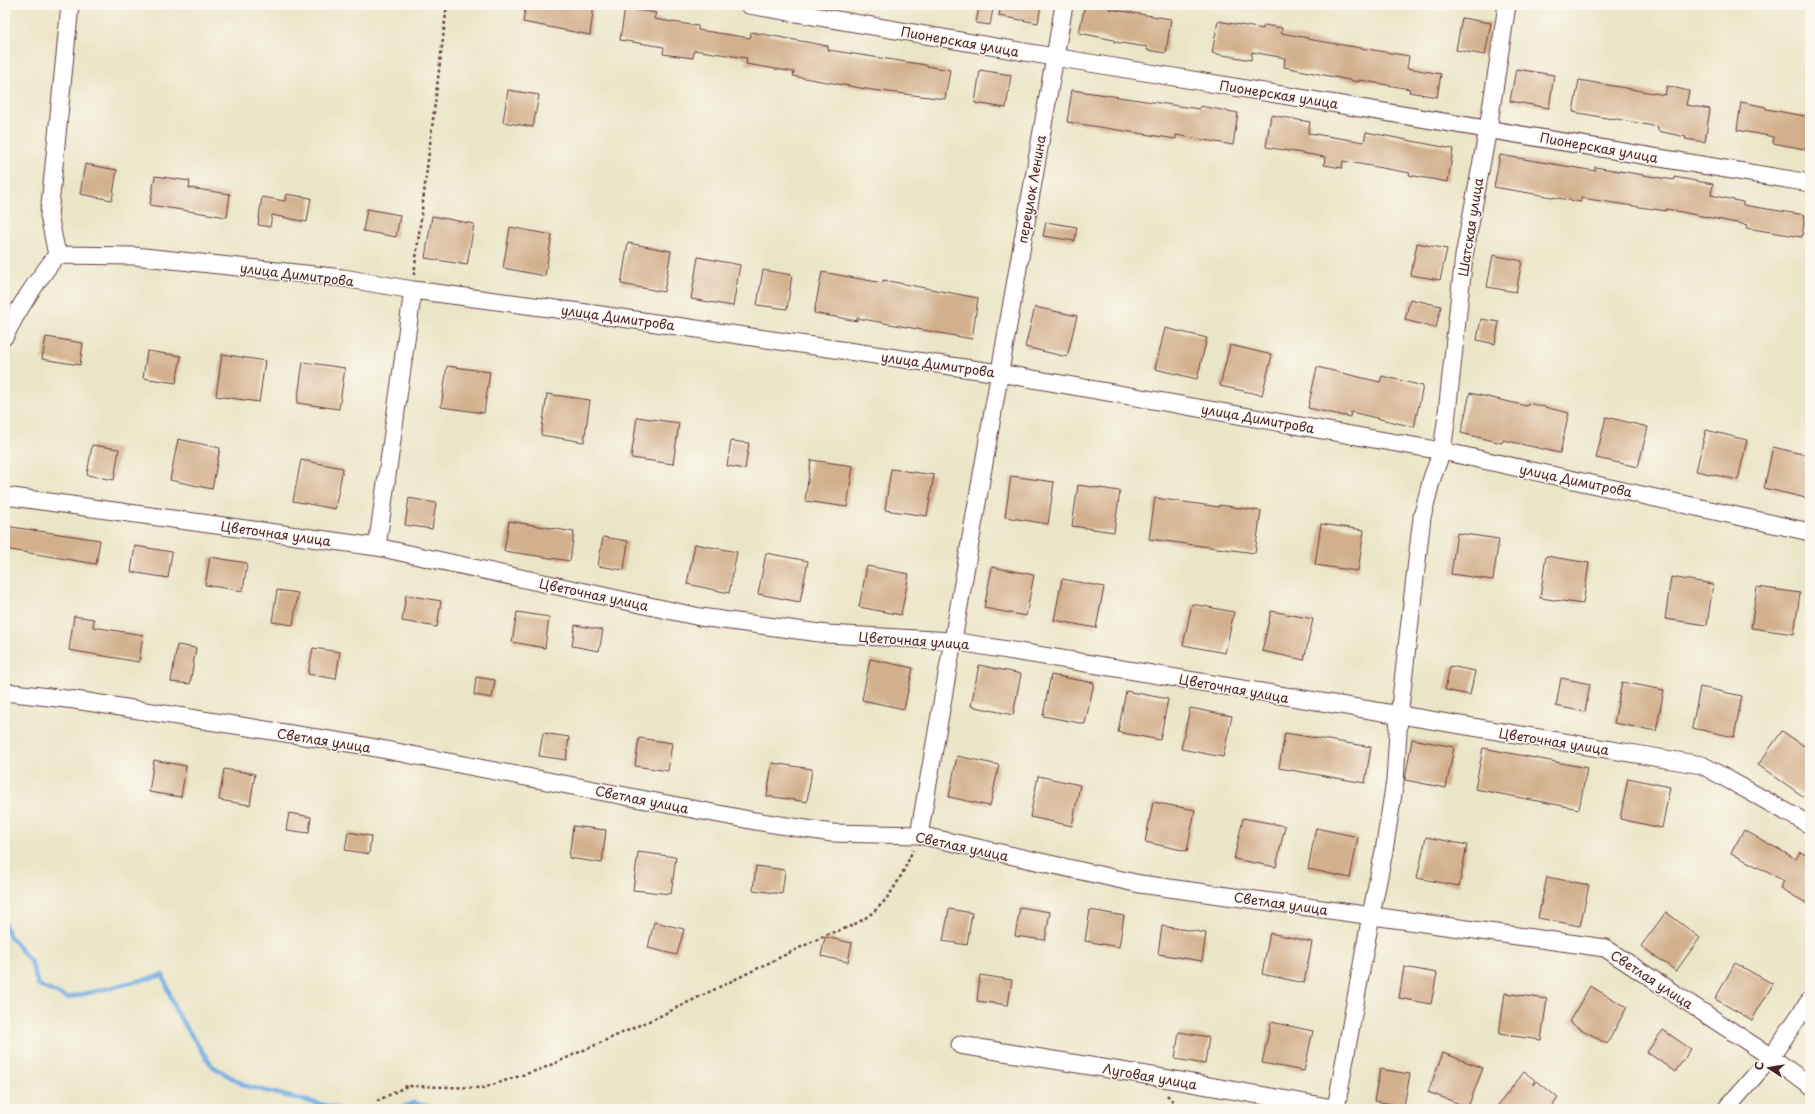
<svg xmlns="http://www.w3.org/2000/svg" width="1815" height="1114" font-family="'Playpen Sans',sans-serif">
  <rect width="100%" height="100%" fill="#fbf7ec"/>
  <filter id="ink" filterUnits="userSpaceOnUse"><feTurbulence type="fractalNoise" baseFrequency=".025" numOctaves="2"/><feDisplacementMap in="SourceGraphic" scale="8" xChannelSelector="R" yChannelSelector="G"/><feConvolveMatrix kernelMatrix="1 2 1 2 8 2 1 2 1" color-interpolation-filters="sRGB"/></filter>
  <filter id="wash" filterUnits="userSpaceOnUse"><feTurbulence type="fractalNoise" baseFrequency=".012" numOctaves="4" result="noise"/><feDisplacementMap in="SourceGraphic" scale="16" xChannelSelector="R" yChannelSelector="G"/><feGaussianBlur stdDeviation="0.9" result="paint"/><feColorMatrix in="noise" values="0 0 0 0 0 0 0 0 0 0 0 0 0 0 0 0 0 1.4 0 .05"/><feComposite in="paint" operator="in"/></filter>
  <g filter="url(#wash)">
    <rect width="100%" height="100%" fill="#ebe5c7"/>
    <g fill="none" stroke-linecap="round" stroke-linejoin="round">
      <path stroke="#73ade3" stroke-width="4.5" d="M5 923 8 934 31 962 38 985 67 998 163 975 176 1012 212 1066 246 1086 340 1109
        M399 1109 413 1103 439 1109"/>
    </g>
    <g id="blocks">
      <path fill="#d3b08d" d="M526 5H594L590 35 523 22Z
        M1001 5H1041L1038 23 999 16Z
        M1085 5H1110L1109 9 1171 19 1166 53 1147 50V47L1114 42V40L1079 33Z
        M979 7 993 9 990 25 976 23Z
        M625 8 656 13 654 19 698 26V30L750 38 751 32 828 46V50L926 65V66L950 70 945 99 872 90 793 76 794 72 746 64 747 58 694 50 693 58 663 54 664 47 620 40Z
        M1462 18 1491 23 1485 55 1456 50Z
        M1218 21 1263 29 1264 25 1282 28 1281 33 1308 38 1307 39 1409 56 1407 68 1441 74 1437 97 1409 92 1410 89 1359 80V82L1284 67 1285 58 1252 52 1251 60 1212 53Z
        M1516 69 1554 75 1549 108 1510 101Z
        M980 70 1011 75 1006 108 975 103Z
        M1579 80 1665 95 1667 86 1689 91 1686 105 1710 109 1705 142 1685 139 1686 137 1658 131V127L1612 118V119L1573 112Z
        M508 90 539 95 533 127 503 122Z
        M1072 90 1199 109 1200 106 1238 113 1233 145 1176 135V139L1067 122Z
        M1741 102 1766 107V109L1810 117V150L1773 143 1774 137 1737 130Z
        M1271 115 1310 122 1308 133 1364 142 1366 132 1453 149 1448 182 1409 175 1410 173 1343 161 1342 168 1324 165 1325 157 1266 147Z
        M1500 155 1595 171V167L1674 180V177L1713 184 1711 195 1743 202V205L1805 215 1802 237 1746 228 1747 225 1666 209V211L1581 198V202L1494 187Z
        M85 164 117 170 112 200 80 194Z
        M155 176 190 181 189 188 230 194 227 217 150 205Z
        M286 194 311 198 307 222 272 215 270 227 258 225 262 197 285 201Z
        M367 209 400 215 396 237 363 231Z
        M432 216 474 224 467 265 425 258Z
        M1046 222 1077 227 1075 241 1043 236Z
        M510 227 552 235 545 276 503 268Z
        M628 243 671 251 664 292 621 284Z
        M1417 243 1447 249 1440 280 1411 275Z
        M1493 255 1522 261 1516 292 1487 287Z
        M698 257 740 265 733 306 691 299Z
        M763 270 792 275 787 309 757 305Z
        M822 272 883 283V280L978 298 972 339 857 318V321L814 313Z
        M1410 299 1441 306 1436 328 1405 320Z
        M1035 307 1077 316 1067 357 1025 347Z
        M1481 319 1499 322 1495 344 1477 340Z
        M1165 328 1207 338 1197 379 1155 369Z
        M46 337 83 343 80 365 42 359Z
        M1230 345 1272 355 1262 395 1220 386Z
        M147 351 181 356 176 383 143 378Z
        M222 354 265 361 259 402 216 396Z
        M303 362 345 368 339 409 297 403Z
        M447 366 490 372 484 413 441 407Z
        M1317 367 1380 382 1382 376 1423 386 1414 427 1351 412 1350 417 1308 408Z
        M1470 393 1527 406 1528 403 1569 413 1560 453 1503 440 1502 443 1461 433Z
        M547 394 590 400 584 442 541 435Z
        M637 417 679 423 673 464 631 458Z
        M1606 417 1648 427 1638 467 1596 458Z
        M1706 430 1747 440 1738 480 1696 471Z
        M178 439 220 448 212 489 170 480Z
        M731 441 749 443 745 469 727 466Z
        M92 445 119 449 114 480 87 475Z
        M1773 447 1810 456V479L1806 498 1764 488Z
        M301 460 343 468 335 509 293 501Z
        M811 460 853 466 847 507 805 501Z
        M891 469 934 475 927 516 885 510Z
        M1011 476 1054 482 1048 524 1005 517Z
        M1078 485 1120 491 1114 532 1072 526Z
        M409 498 436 503 432 529 405 525Z
        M1155 498 1219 507V505L1261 511 1255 553 1149 539Z
        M509 521 574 532 570 561 504 551Z
        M1321 524 1364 530 1358 571 1315 565Z
        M5 526 100 540 96 564 5 549Z
        M1457 533 1499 539 1493 580 1451 574Z
        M603 537 628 541 624 570 598 566Z
        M695 544 737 552 729 593 687 584Z
        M135 546 172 552 168 578 131 572Z
        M766 553 808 561 800 602 758 594Z
        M1546 556 1589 563 1583 604 1540 598Z
        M210 557 247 563 243 591 205 585Z
        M867 566 909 574 901 615 859 607Z
        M992 567 1034 575 1026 616 984 608Z
        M1671 577 1713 584 1707 625 1665 619Z
        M1062 579 1104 587 1096 628 1054 620Z
        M1757 587 1800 593 1794 634 1751 628Z
        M277 590 298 593 293 625 272 622Z
        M406 595 441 601 437 627 402 621Z
        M1192 604 1234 612 1225 653 1183 645Z
        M1271 611 1313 619 1304 660 1262 651Z
        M517 612 549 617 545 648 512 642Z
        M74 616 94 619 93 627 143 635 139 662 69 650Z
        M575 625 603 630 599 651 572 646Z
        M177 645 196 648 190 684 171 682Z
        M313 648 340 652 336 679 308 674Z
        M870 659 913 668 904 709 862 700Z
        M979 665 1021 674 1013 715 971 706Z
        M1450 666 1475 671 1470 695 1445 690Z
        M1051 675 1094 683 1085 724 1043 716Z
        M476 677 495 680 492 698 474 695Z
        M1561 678 1590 684 1585 712 1556 706Z
        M1622 682 1664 690 1656 731 1614 723Z
        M1700 687 1742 696 1734 737 1692 728Z
        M1126 691 1168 699 1160 740 1118 732Z
        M1190 708 1232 716 1223 757 1181 749Z
        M1782 731 1810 750V801L1758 765Z
        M543 733 569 737 566 760 539 756Z
        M1285 733 1371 747 1365 783 1279 768Z
        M639 738 672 743 668 771 635 766Z
        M1412 739 1454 747 1446 788 1405 780Z
        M1483 748 1587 768 1579 809 1475 789Z
        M957 756 999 765 990 806 949 797Z
        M154 760 186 766 181 797 149 792Z
        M772 763 812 769 807 802 767 796Z
        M224 769 255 774 250 805 219 800Z
        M1038 776 1080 785 1072 826 1030 817Z
        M1628 778 1670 787 1662 828 1620 819Z
        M1153 802 1195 810 1187 851 1145 842Z
        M289 813 311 817 309 833 286 830Z
        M1243 818 1285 826 1276 867 1234 859Z
        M573 826 606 830 602 863 569 858Z
        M1316 828 1358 837 1350 878 1308 869Z
        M1744 830 1796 859 1800 852 1810 857V905L1780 888 1784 881 1731 853Z
        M348 832 371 836 369 854 345 850Z
        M1426 837 1467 845 1459 886 1417 878Z
        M638 852 676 857 671 894 633 890Z
        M756 866 785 870 782 894 753 890Z
        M1547 877 1589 885 1580 926 1538 918Z
        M1020 907 1050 912 1045 940 1015 936Z
        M949 909 972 913 967 945 943 941Z
        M1090 910 1124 916 1119 947 1085 941Z
        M1666 912 1700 938 1676 971 1641 946Z
        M654 922 684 929 677 955 648 948Z
        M1162 926 1206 933 1202 961 1158 954Z
        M1270 933 1312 942 1304 983 1262 974Z
        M825 937 852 943 848 962 821 956Z
        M1735 963 1773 984 1752 1020 1715 999Z
        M1404 967 1437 973 1431 1004 1399 998Z
        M980 975 1012 980 1008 1005 977 1001Z
        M1590 986 1627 1007 1607 1044 1569 1022Z
        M1505 993 1547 999 1541 1040 1499 1034Z
        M1271 1022 1313 1031 1304 1071 1262 1063Z
        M1663 1030 1691 1049 1675 1072 1647 1052Z
        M1179 1032 1209 1037 1205 1064 1175 1059Z
        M1443 1053 1483 1068 1468 1107 1428 1092Z
        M1380 1069 1410 1074 1404 1106 1374 1101Z
        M1524 1072 1535 1080 1534 1085 1537 1081 1558 1098 1550 1109H1495Z"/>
    </g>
  </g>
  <g filter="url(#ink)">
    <use href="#blocks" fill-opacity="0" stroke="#623d42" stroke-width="1"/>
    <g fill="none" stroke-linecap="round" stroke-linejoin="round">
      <defs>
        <path id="street" d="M749 5 1054 57 1810 183
          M57 255 134 256 343 278 413 290 594 314 999 373 1442 451 1810 532
          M5 336C19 306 37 281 57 255L49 215 70 5
          M5 496 377 547 700 617 827 634 953 641 1702 765 1810 825
          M377 547 413 290
          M5 692 75 700 355 744 755 821 832 833 919 835 1140 884 1605 948 1771 1057 1810 1086
          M919 835 1064 5
          M960 1045 1152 1076 1339 1109
          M1336 1108 1371 915 1384 851 1395 781 1399 716 1422 517 1432 478 1442 451 1446 422 1464 256 1488 129 1507 5
          M1726 1109 1771 1057 1810 1000"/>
      </defs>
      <use href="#street" stroke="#623d42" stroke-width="19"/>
      <path stroke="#623d42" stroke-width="2.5" stroke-dasharray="3 3" stroke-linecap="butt" d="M414 275 447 5
        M1167 1095 1180 1109
        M377 1101 407 1086 483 1088 544 1068 660 1016 828 934C837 931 849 928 857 923 887 907 900 880 913 850"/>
      <use href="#street" stroke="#fff" stroke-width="17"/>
    </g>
  </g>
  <g text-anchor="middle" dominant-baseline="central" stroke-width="3" stroke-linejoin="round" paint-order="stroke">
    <g font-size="13" fill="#4a1f2b" stroke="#fbf7ec">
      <text transform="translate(960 41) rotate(10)">Пионерская улица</text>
      <text transform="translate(1279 94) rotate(9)">Пионерская улица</text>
      <text transform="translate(1599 147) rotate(10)">Пионерская улица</text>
      <text transform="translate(1031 189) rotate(-80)">переулок Ленина</text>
      <text transform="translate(1470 227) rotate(-81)">Шатская улица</text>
      <text transform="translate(297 274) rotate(7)">улица Димитрова</text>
      <text transform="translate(618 317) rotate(8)">улица Димитрова</text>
      <text transform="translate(938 364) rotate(8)">улица Димитрова</text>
      <text transform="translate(1258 418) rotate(10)">улица Димитрова</text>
      <text transform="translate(1576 480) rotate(12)">улица Димитрова</text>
      <text transform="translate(276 533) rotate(8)">Цветочная улица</text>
      <text transform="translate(594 594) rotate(12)">Цветочная улица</text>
      <text transform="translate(914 640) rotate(4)">Цветочная улица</text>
      <text transform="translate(1234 688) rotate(10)">Цветочная улица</text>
      <text transform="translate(324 740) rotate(9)">Светлая улица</text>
      <text transform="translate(1554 741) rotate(9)">Цветочная улица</text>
      <text transform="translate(642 799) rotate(11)">Светлая улица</text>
      <text transform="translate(962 846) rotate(12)">Светлая улица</text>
      <text transform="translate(1281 903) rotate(8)">Светлая улица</text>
      <text transform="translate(1652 979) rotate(33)">Светлая улица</text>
      <text transform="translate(1150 1076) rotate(10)">Луговая улица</text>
    </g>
  </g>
  <rect width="1815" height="1114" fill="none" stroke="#fbf7ec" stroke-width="20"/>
  <g transform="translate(1769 1068) rotate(282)" stroke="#fbf7ec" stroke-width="3" paint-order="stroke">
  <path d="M0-3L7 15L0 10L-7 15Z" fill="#4a1f2b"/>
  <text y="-6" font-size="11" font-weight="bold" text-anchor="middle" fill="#4a1f2b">С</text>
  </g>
</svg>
